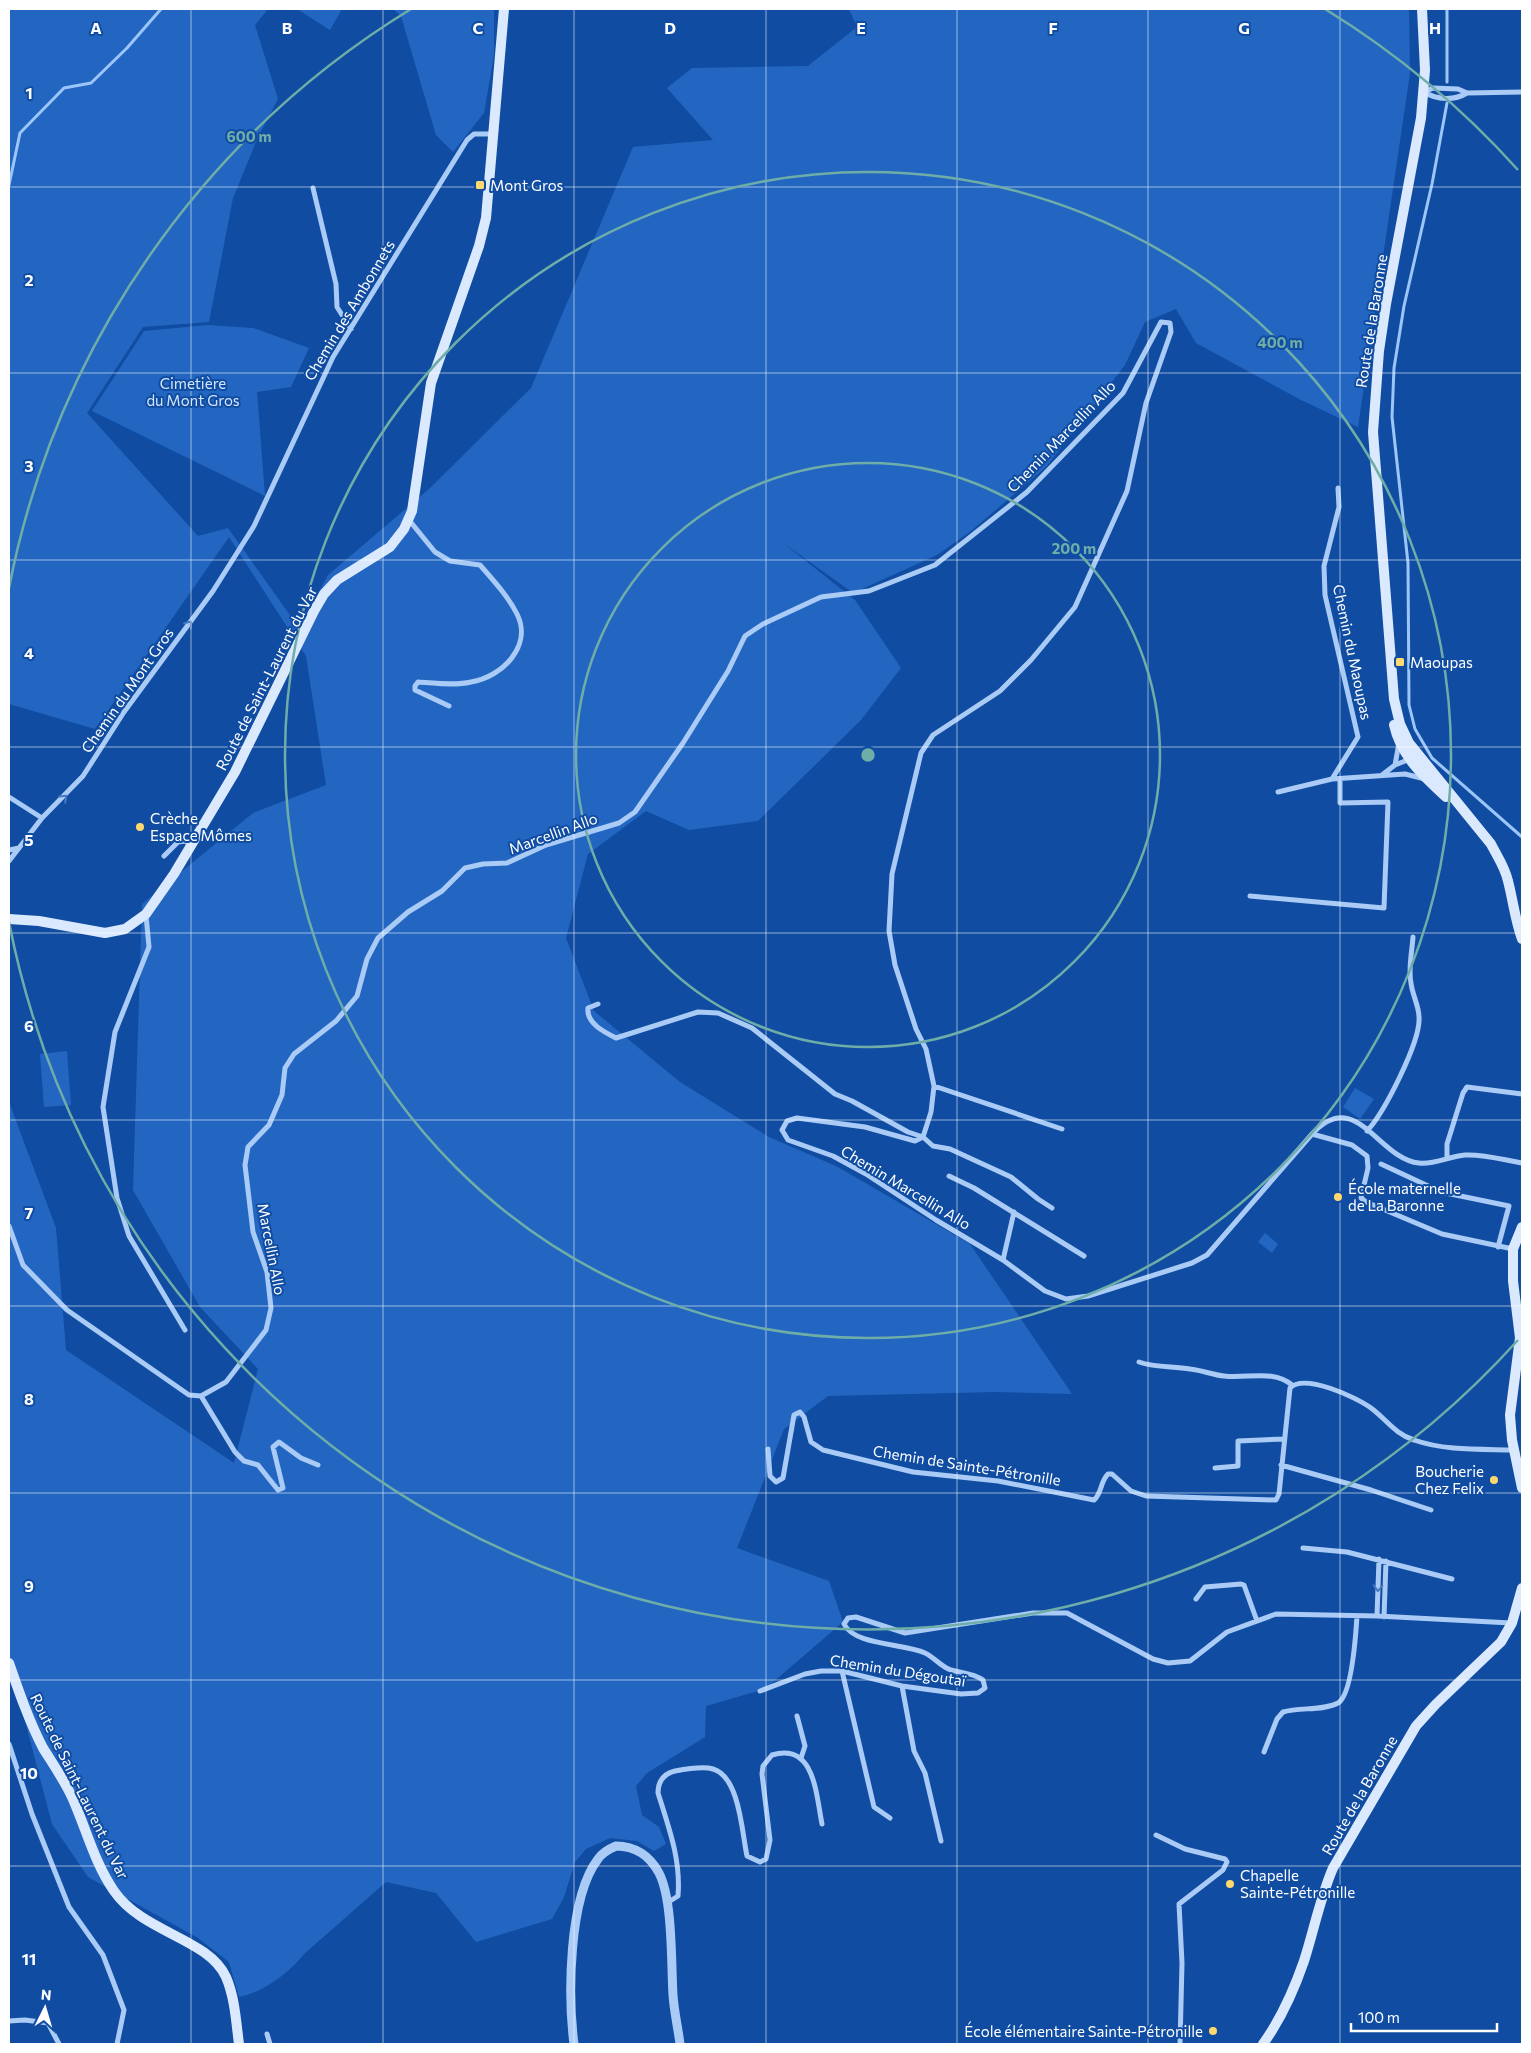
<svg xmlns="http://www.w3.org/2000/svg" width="1531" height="2053" font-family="Commissioner,sans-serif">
  <rect width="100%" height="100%" fill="#104da2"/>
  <path fill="#2366c1" d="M9 9H268L255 25 278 99 258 137 233 198 209 322 143 327 87 413 198 536 228 528 299 628 328 575 429 489 531 388 633 147 713 140 667 88 692 68 808 66 857 27 849 9H1409L1410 73 1358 427 1301 400 1196 343 1176 309 1145 322 1125 365 1046 467 971 531 937 555 853 593 782 542 855 600 901 668 861 720 758 821 689 830 646 811 588 854 566 938 594 1011 680 1082 769 1137 838 1167 970 1244 1072 1394 994 1392 828 1396 784 1429 737 1548 829 1581 843 1622 765 1689 706 1706 705 1737 647 1773 636 1786 642 1815 659 1827 666 1844 654 1851 637 1841 610 1838 586 1849 575 1862 564 1897 552 1919 476 1942 436 1893 386 1882 304 1954C289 1973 262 1993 239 1997L229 1962 198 1938 88 1877 52 1824 9 1660V1102L56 1228 66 1350 234 1463 258 1369 200 1307 133 1190 142 904 253 813 326 785 306 656 229 537 95 729 9 704Z
    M297 9H342L330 30Z
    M393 9H494V55L484 113 453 152 436 135 401 16Z
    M208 325 253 328 309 348 291 387 257 392 265 496 92 411 144 331Z
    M67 1051 71 1105 44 1107 40 1054Z
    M1355 1088 1374 1099 1360 1119 1343 1107Z
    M1265 1233 1278 1244 1272 1253 1258 1242Z"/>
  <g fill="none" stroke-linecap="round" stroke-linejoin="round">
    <path stroke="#9cc5f9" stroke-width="3" d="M1447 9V82
      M1447 103 1432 184 1404 306 1394 368 1392 417 1408 563 1409 705 1415 729 1432 758 1522 837
      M9 185 20 133 64 88 91 83 127 48 161 9"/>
    <path stroke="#aacbf6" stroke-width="5" d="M1424 92 1433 88 1458 89 1467 93 1522 92
      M1424 92C1437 100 1454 101 1467 93
      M313 188 336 284 337 307 351 329
      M1338 488 1339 507 1324 566 1325 595 1358 737 1332 779 1405 774 1425 779
      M409 520 435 552 450 561 480 565C493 580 508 596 517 614 533 646 502 677 471 682 454 686 435 683 418 682L415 686V690L449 706
      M1395 765 1410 759
      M1382 775 1395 765 1399 743
      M1278 792 1332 779
      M9 797 42 818
      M9 850 19 848
      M164 856 178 842 185 841 191 845
      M9 861 42 818 83 776 124 712 213 591 254 526 333 357 467 140 474 134H493
      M1250 896 1384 908 1388 802 1340 803V779
      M146 915 149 947 115 1032 103 1107 117 1198 129 1236 185 1330
      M598 1004 588 1008C586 1023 604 1032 616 1038L698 1012 718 1013 752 1028 835 1094 852 1101 908 1132 923 1137 933 1146 950 1149 1011 1177 1038 1199 1052 1208
      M934 1086 1062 1129
      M1367 1131C1384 1113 1421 1041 1419 1017 1419 1006 1412 994 1411 983 1408 969 1412 952 1413 937
      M1312 1134 1352 1145 1367 1156 1368 1168 1361 1198 1366 1202 1442 1234 1513 1249
      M1447 1158V1144L1463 1093 1467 1087 1522 1094
      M1381 1164 1441 1192 1509 1206 1498 1247
      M949 1176 974 1188 1084 1256
      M9 1226 23 1265 67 1310 189 1395 201 1396 226 1382 266 1330 271 1308 267 1272 253 1232 245 1165 248 1147 269 1125 282 1095 285 1068 294 1054 336 1021 357 996 367 959 378 938 408 912 442 891 465 868 483 864 507 863 546 845 619 823 635 812 683 743 728 671 745 636 763 624 821 597 869 591 935 565 1027 492 1123 393 1161 322 1170 323 1171 332 1146 403 1127 491 1075 607 1031 660 1000 691 933 735 921 753 892 874 889 931 895 965 916 1029 926 1049 934 1086 931 1112 923 1137 915 1141 865 1127 797 1118 787 1121 782 1130 788 1140 833 1156 866 1174 936 1220 1003 1260 1045 1291 1066 1299 1088 1296 1192 1263 1207 1255 1312 1134C1356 1086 1378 1159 1419 1163 1434 1165 1450 1156 1465 1155 1484 1154 1504 1160 1522 1163
      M1003 1260 1014 1212
      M1139 1362C1156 1368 1173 1366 1190 1369 1201 1370 1213 1375 1224 1376 1247 1379 1273 1369 1292 1385
      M201 1396 235 1452 244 1461 258 1465 278 1490 283 1488 273 1447 279 1442 301 1458 318 1465
      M768 1449 770 1476 776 1482 783 1478 794 1415 800 1412 804 1417 811 1442 823 1450 913 1472 998 1481 1094 1500C1102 1493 1100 1482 1108 1474H1112L1131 1491 1146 1496 1276 1500 1279 1494 1290 1388C1304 1373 1356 1397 1371 1408 1386 1419 1395 1434 1414 1440 1445 1451 1481 1449 1514 1450
      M1281 1465 1371 1490 1431 1510
      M1215 1468 1238 1466V1441L1284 1439
      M1303 1548 1347 1552 1452 1579
      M1196 1599 1205 1587 1241 1584 1244 1585 1257 1621
      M1377 1616 1379 1559
      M1384 1617 1386 1561
      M842 1671 874 1807 890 1818
      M902 1686 914 1751 925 1773 941 1841
      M760 1691 805 1674 821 1671H842L902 1686 961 1694 978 1693 985 1688 983 1680C973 1673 962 1673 951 1670 941 1667 934 1657 925 1653 904 1643 855 1646 844 1624L848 1618 856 1617 905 1633 1033 1613H1067L1153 1659 1168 1663 1190 1661 1227 1632 1276 1614 1377 1616 1511 1623
      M797 1716 805 1746 801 1758
      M9 1744 32 1814 69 1907 103 1955 124 2010 117 2044
      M1264 1752 1277 1719 1283 1712C1300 1707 1323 1711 1338 1703 1352 1695 1356 1632 1357 1616
      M1156 1835 1185 1849 1225 1859 1227 1862 1223 1870 1179 1904 1182 1963 1180 2044
      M667 1903 678 1896C681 1860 669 1828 658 1793 658 1782 663 1774 675 1771 686 1769 703 1766 713 1769 740 1777 742 1834 747 1856L760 1862 766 1859 770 1840 762 1774 763 1766 772 1755C815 1742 816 1795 822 1824
      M9 2021 25 2020 48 2023 59 2044
      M267 2034 270 2044"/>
    <path stroke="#aacbf6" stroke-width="9" d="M574 2044C568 1997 568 1898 598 1859 602 1853 609 1849 616 1846 635 1846 650 1856 659 1873 673 1900 671 1963 673 1995 674 2011 678 2028 680 2044"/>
    <path stroke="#dbe9fe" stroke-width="10" d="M1422 9 1425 70 1421 118 1386 304 1379 351 1373 432 1394 699 1400 724 1409 743 1491 844C1497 856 1505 867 1508 881 1513 900 1515 920 1522 939
      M1394 725C1401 756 1423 776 1446 797
      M9 919 39 921 105 933 125 929 146 914 174 874 235 772 314 611 324 594 337 580 390 547 404 529 412 511 431 383 479 246 486 218 504 9
      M1522 1227 1513 1249V1281L1520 1338 1510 1415 1512 1440 1522 1488
      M9 1663C19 1692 29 1721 43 1748 53 1764 64 1780 72 1797 86 1828 94 1862 114 1891 143 1933 208 1938 226 1977 235 1998 236 2022 239 2044
      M1263 2044C1281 2019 1294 1990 1304 1961 1314 1930 1320 1898 1333 1868L1416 1726 1436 1704 1501 1642 1512 1623 1522 1588"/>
  </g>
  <defs><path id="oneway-chevron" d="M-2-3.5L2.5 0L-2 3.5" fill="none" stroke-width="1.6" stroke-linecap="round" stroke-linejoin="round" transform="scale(1.25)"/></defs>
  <g stroke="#4679bf">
    <use href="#oneway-chevron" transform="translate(189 624) rotate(-53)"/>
    <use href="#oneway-chevron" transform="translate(64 798) rotate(-44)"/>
    <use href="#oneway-chevron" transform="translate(1378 1588) rotate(92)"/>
  </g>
  <path fill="none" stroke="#fff" stroke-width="1" stroke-opacity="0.55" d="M191 9V2044M383 9V2044M574 9V2044M766 9V2044M957 9V2044M1148 9V2044M1340 9V2044M9 187H1522M9 373H1522M9 560H1522M9 747H1522M9 933H1522M9 1120H1522M9 1306H1522M9 1493H1522M9 1680H1522M9 1866H1522"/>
  <g fill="none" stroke="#6fada8" stroke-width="2.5">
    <circle cx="868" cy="755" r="292"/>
    <circle cx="868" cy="755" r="583"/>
    <path d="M1518 1340A875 875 0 0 1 9 922M9 588A875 875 0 0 1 411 9M1325 9A875 875 0 0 1 1518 170"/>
  </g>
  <g fill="#ffd96f" stroke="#104da2" stroke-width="2">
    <rect x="475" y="180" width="10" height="10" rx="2.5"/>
    <rect x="1395" y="657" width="10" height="10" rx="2.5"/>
    <circle cx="140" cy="827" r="5"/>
    <circle cx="1338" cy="1197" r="5"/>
    <circle cx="1494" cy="1480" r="5"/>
    <circle cx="1230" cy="1884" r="5"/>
    <circle cx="1213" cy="2031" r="5"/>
  </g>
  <g text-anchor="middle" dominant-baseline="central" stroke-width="4" stroke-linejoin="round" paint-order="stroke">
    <g font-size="15" fill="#fff" stroke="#104da2" text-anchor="start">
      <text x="490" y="185">Mont Gros</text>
      <text x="1410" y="662">Maoupas</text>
      <text x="150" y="818">Crèche<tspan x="150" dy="17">Espace Mômes</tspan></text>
      <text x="1348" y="1188">École maternelle<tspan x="1348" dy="17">de La Baronne</tspan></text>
      <text x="1484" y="1471" text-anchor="end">Boucherie<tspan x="1484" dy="17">Chez Felix</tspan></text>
      <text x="1240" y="1875">Chapelle<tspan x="1240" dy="17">Sainte-Pétronille</tspan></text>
      <text x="1203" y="2031" text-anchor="end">École élémentaire Sainte-Pétronille</text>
    </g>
    <g font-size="15" fill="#fff" stroke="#104da2">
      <text transform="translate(349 310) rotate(-59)">Chemin des Ambonnets</text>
      <text transform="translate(1371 321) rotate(-81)">Route de la Baronne</text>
      <text transform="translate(1061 436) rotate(-46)">Chemin Marcellin Allo</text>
      <text transform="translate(1353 652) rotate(78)">Chemin du Maoupas</text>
      <text transform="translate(266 678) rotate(-63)">Route de Saint-Laurent du Var</text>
      <text transform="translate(127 690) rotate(-55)">Chemin du Mont Gros</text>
      <text transform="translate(553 833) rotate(-20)">Marcellin Allo</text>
      <text transform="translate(906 1187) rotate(31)">Chemin Marcellin Allo</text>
      <text transform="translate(272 1249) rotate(79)">Marcellin Allo</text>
      <text transform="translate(967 1465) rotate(9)">Chemin de Sainte-Pétronille</text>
      <text transform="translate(898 1670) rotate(9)">Chemin du Dégoutaï</text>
      <text transform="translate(80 1786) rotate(64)">Route de Saint-Laurent du Var</text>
      <text transform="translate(1359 1795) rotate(-60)">Route de la Baronne</text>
    </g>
    <g font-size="15" fill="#d3e6fe" stroke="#104da2">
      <text x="193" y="383">Cimetière<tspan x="193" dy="17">du Mont Gros</tspan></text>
    </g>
  </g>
  <g font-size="16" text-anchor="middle" font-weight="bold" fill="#fff" stroke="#104da2" stroke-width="4" stroke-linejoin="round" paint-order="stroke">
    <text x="96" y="34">A</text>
    <text x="287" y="34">B</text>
    <text x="478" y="34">C</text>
    <text x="670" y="34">D</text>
    <text x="861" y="34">E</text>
    <text x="1053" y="34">F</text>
    <text x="1244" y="34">G</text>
    <text x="1435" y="34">H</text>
    <text x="29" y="99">1</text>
    <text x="29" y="286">2</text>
    <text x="29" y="472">3</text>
    <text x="29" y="659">4</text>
    <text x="29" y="846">5</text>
    <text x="29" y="1032">6</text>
    <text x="29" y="1219">7</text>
    <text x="29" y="1405">8</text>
    <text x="29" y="1592">9</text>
    <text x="29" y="1779">10</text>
    <text x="29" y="1965">11</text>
  </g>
  <circle cx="868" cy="755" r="8" fill="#6fada8" stroke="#104da2" stroke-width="2.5"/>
  <g font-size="15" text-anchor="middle" font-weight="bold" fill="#6fada8" stroke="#104da2" stroke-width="4" stroke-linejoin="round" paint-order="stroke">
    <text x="249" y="142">600 m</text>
    <text x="1280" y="348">400 m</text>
    <text x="1074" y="554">200 m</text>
  </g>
  <rect width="1531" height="2053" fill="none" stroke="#ffffff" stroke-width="20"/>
  <g transform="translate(45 2008) rotate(5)" stroke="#104da2" stroke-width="4" paint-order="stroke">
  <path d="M0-4L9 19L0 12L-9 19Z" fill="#ffffff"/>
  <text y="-8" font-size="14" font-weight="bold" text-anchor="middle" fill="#ffffff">N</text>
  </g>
  <path d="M1351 2023v8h146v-8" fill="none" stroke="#ffffff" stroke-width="2.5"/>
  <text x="1358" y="2023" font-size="15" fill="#ffffff" stroke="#104da2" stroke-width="4" paint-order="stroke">100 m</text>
</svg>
